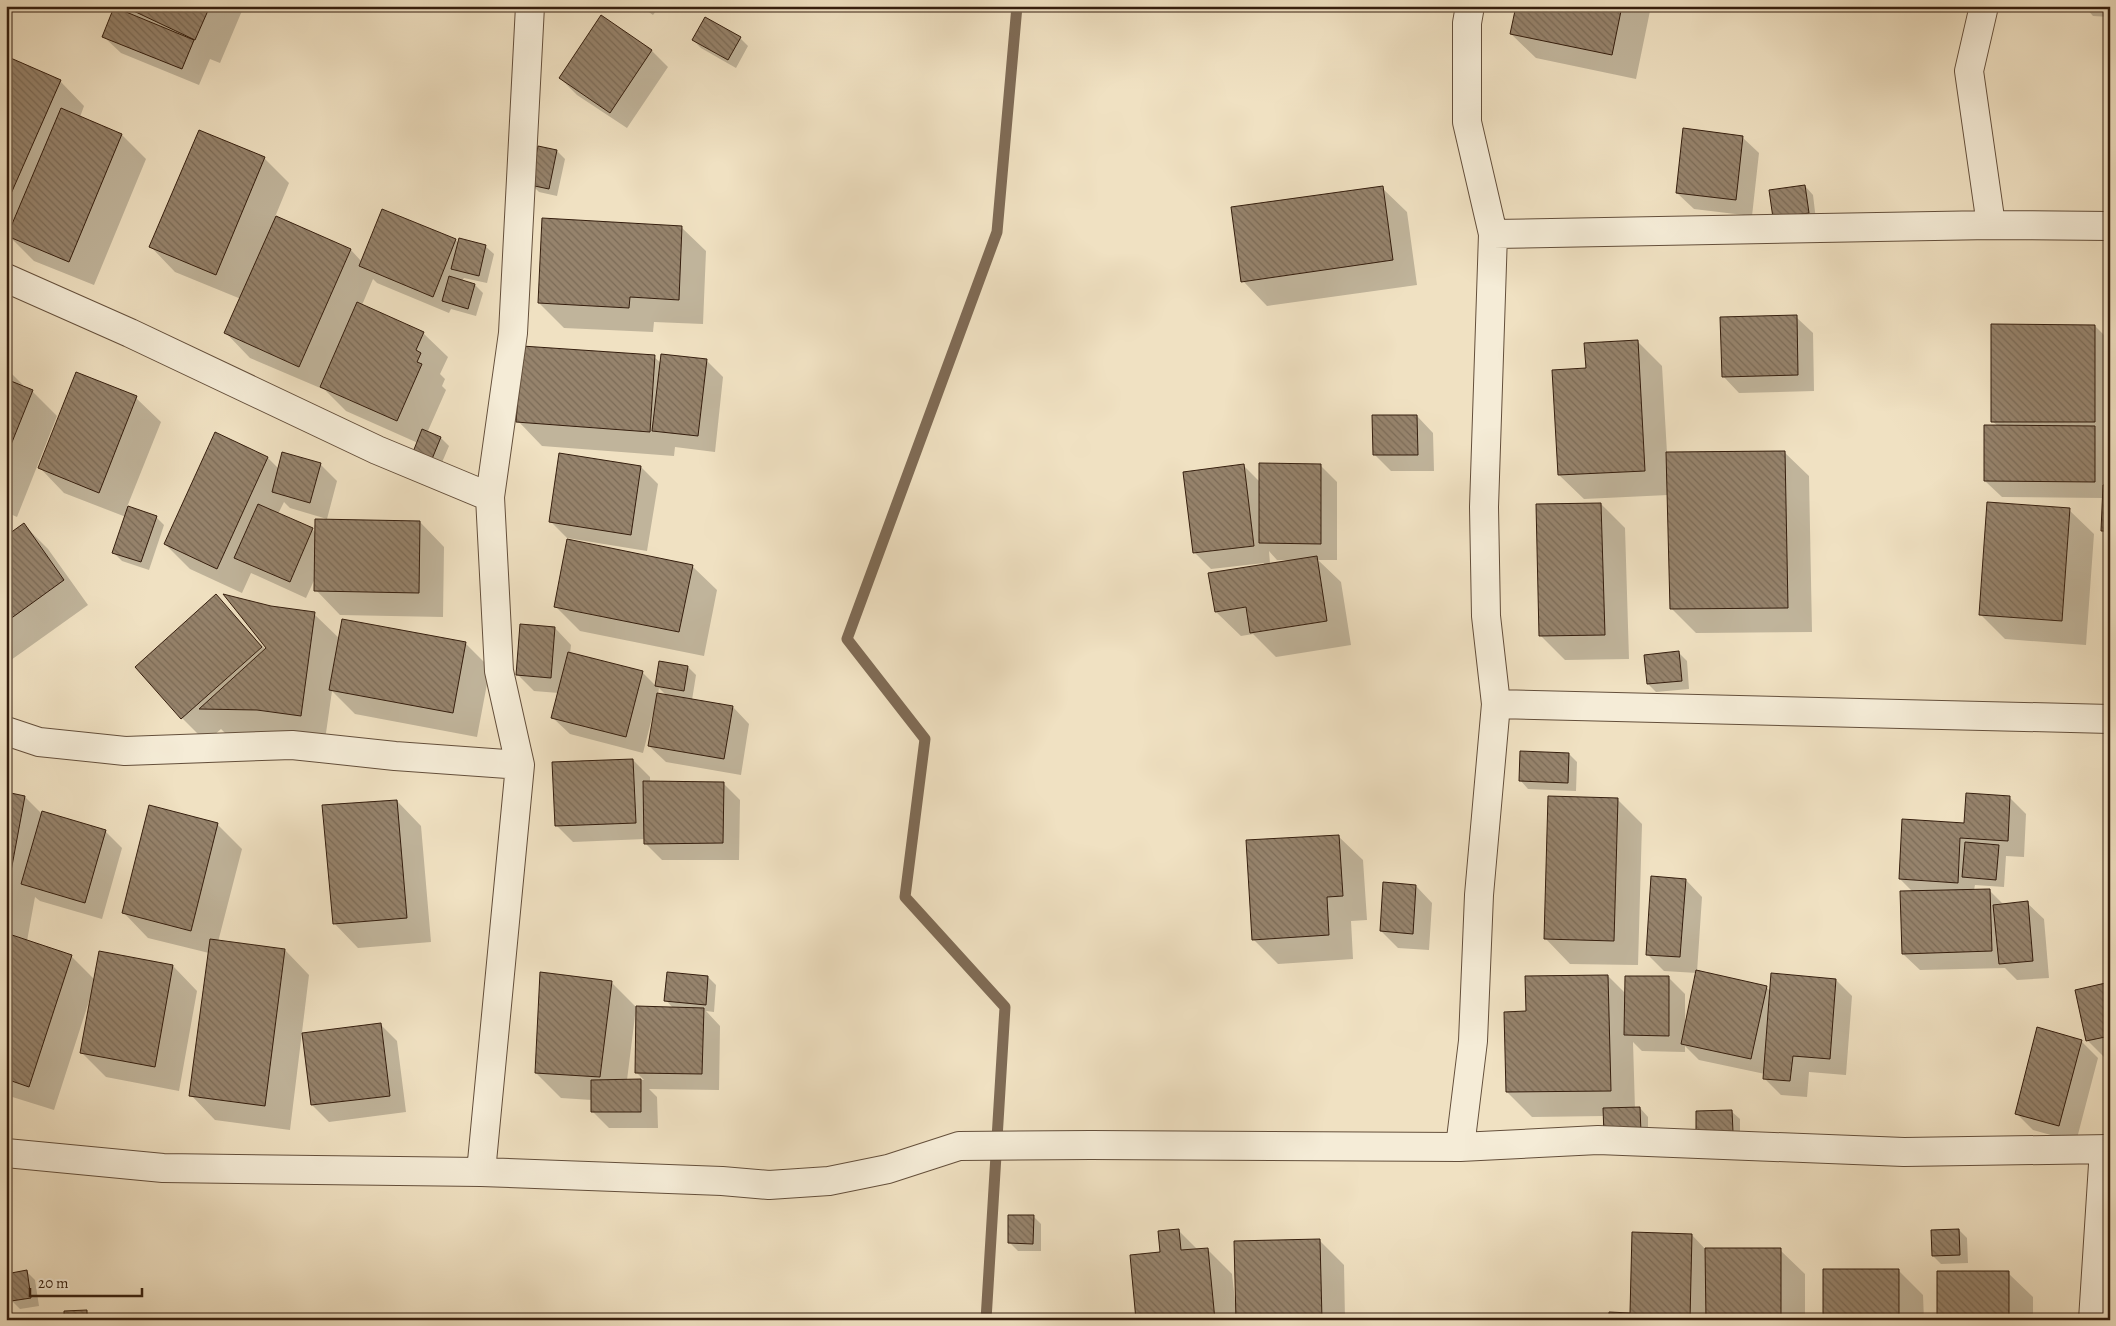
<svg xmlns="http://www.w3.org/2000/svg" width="2116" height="1326" font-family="Alegreya,serif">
  <defs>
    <pattern id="building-back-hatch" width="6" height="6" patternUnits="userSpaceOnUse" patternTransform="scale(1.25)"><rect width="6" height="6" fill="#96836c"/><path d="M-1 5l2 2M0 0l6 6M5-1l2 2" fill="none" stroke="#7b6b57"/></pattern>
  </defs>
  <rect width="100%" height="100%" fill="#f0e1c2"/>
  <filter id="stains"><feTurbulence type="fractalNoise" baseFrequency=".004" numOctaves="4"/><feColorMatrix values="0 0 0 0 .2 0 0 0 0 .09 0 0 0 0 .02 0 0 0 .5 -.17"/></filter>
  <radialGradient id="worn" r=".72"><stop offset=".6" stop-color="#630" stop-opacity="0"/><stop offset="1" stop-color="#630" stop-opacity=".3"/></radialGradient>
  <path fill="#0003" fill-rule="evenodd" d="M119 6H244L220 63 210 59 199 85 121 53 104 37 127 14Z
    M640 6H660L653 15Z
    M1517 6H1651L1636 79 1536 58 1511 34Z
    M2084 6H2110V17L2093 16Z
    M740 38 748 46 736 68 701 48 693 40Z
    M651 50 668 67 627 128 577 95 560 78Z
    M6 57 60 81 84 106 80 117 122 135 146 159 94 285 34 261 9 236 15 221 6 217Z
    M199 131 264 158 289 183 275 217 351 250 362 262 383 210 456 240 459 244 485 246 494 254 487 283 464 278 462 281 475 285 483 293 476 316 451 309 449 313 377 283 373 279 362 305 423 333 448 357 440 374 445 379 442 386 446 390 427 433 441 438 449 446 440 467 418 443 346 411 325 390 250 358 226 333 241 299 175 272 151 247Z
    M1742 137 1759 153 1752 216 1694 209 1677 193Z
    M557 151 565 159 557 196 539 192 531 184Z
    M1805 186 1813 195 1816 220 1782 225Z
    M1382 188 1407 212 1417 285 1267 306 1243 281Z
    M681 227 706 251 703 324 654 322 653 332 564 328 539 303Z
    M1796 317 1813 333 1814 391 1739 393 1723 376Z
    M2095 326 2110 341V538L2102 530 2103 498 2002 497 1985 481 1998 426 1992 421Z
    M1637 341 1662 366 1667 453 1784 452 1809 476 1812 632 1696 633 1671 608 1668 495 1584 499 1559 475 1587 369Z
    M654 357 661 363 706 360 723 377 715 452 675 447 674 456 542 446 518 421Z
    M6 368 23 385 22 387 32 391 57 416 17 517 6 512Z
    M136 398 161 422 127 507 156 517 164 525 149 570 122 561 114 553 126 517 64 493 40 468Z
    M1417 416 1433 433 1434 471H1391L1374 454Z
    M216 434 268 458 279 469 320 464 337 481 327 519 290 508 284 502 278 514 312 529 316 533 420 522 444 547 443 617 340 615 316 590V576L306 598 251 573 242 593 190 569 165 544Z
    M560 454 641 467 658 484 647 551 567 538 550 521Z
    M1243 465 1260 482 1320 465 1337 482V560H1318L1341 582 1351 645 1276 657 1253 634 1241 636 1216 612 1264 565V563L1211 569 1194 552ZM1269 551 1277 560H1292V561L1270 564Z
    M1601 504 1625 528 1629 659 1565 660 1540 635Z
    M2069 510 2094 534 2086 645 2005 639 1980 614Z
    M24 525 48 549 88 605 11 660 6 655V537Z
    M692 566 717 590 704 656 580 631 555 606Z
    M216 596 268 652 314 614 340 639 466 644 490 668 477 737 355 714 332 691 325 740 282 734 225 733 221 729 206 742 182 718Z
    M555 628 571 645 570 654 642 672 656 686 688 667 696 675 692 700 733 707 749 724 741 775 666 762 649 746 656 710H654L643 753 570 734 553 718 559 693 534 691 517 674ZM659 688 667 696 658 694Z
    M1679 653 1687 661 1689 689 1656 692 1648 684 1645 656Z
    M1569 754 1577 762 1576 791 1528 789 1520 780Z
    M633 760 650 777V783H723L740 800 739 860H662L645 843V839L573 842 556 825Z
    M6 794 25 797 42 814 105 831 122 848 102 919 40 901 35 897 27 941 71 956 95 980 173 966 197 991 179 1091 106 1077 82 1053 92 998H90L54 1110 6 1095Z
    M2009 797 2026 814 2024 857 2006 856 2004 887 1975 885 1974 890H1989L2004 905 2027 903 2044 919 2049 978 2017 980 2005 968 1920 970 1903 954 1913 892 1900 879 1965 824Z
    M1617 799 1642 824 1638 965 1570 964 1546 939Z
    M397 801 421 826 431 942 358 948 334 923Z
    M217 824 242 849 218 942 285 950 309 975 290 1130 215 1120 191 1095 209 953 148 938 124 913Z
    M1338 836 1363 860 1367 920 1351 921 1353 959 1278 964 1253 939Z
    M1686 880 1702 897 1697 972 1766 987 1771 992 1836 980 1852 996 1846 1075 1809 1072 1807 1097 1781 1095 1764 1078 1765 1074 1699 1060 1685 1046V1052L1642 1051 1633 1042 1635 1109 1640 1108 1648 1117V1141L1604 1116 1532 1117 1507 1092 1527 1013 1608 976 1626 994 1669 978 1685 994V1023L1697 973 1664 971 1647 954Z
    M1416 886 1432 903 1429 950 1398 948 1381 931Z
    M708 977 716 985 714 1012 706 1011 720 1026 719 1090 649 1089 657 1097 658 1128H609L592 1111V1100L561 1098 536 1073 611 982 636 1007 673 1008 666 1000ZM636 1008H637L636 1072 644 1080H627Z
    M2110 983V1056L2104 1057 2087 1040Z
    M380 1024 397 1041 406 1112 329 1122 312 1105Z
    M2081 1041 2098 1058 2076 1142 2033 1130 2016 1113Z
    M1731 1111 1740 1119V1140L1697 1112Z
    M1033 1216 1041 1224V1251H1018L1010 1243Z
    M1178 1230 1198 1250 1207 1249 1232 1274 1235 1301 1319 1240 1344 1265 1345 1320H1137L1161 1253Z
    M1959 1230 1967 1238 1968 1263 1941 1264 1933 1256Z
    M1692 1235 1706 1250H1780L1805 1274V1320H1610L1631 1314Z
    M1899 1271 1923 1295 1924 1320H1824Z
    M27 1272 35 1280 39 1306 20 1309 12 1301Z
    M2008 1273 2033 1297V1320H1938Z
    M86 1311 94 1320H65Z"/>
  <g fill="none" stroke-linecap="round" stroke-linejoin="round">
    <path stroke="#7f6b55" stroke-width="11" d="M986 1320 1005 1007 905 897 925 739 847 639 997 232 1017 6"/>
  </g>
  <path fill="url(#building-back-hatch)" stroke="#351e0e" d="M123 6H210L195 40Z
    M1516 6H1622L1612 55 1510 34Z
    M114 7 194 40 182 69 102 37Z
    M601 15 652 50 610 113 559 78Z
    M705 17 741 37 728 60 692 40Z
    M6 56 61 80 6 205Z
    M61 108 122 134 69 262 7 236Z
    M1683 128 1743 136 1736 200 1676 193Z
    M199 130 265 157 216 275 149 247Z
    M538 146 557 150 549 189 530 185Z
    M1805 185 1809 213 1773 218 1769 190Z
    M1383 186 1393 260 1241 282 1231 207Z
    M382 209 456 239 433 297 359 266Z
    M276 216 351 249 299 367 224 333Z
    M542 218 682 226 679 300 630 297 629 308 538 303Z
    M459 238 486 245 479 276 451 269Z
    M449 276 475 284 468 309 442 301Z
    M357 302 424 332 416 350 421 353 417 362 422 364 397 421 320 387Z
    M1797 315 1798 375 1722 377 1720 317Z
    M1991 324 2095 325V422H1991Z
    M1638 340 1645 471 1558 475 1552 370 1586 368 1584 343Z
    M522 346 655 355 650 432 516 422Z
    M661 354 707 359 698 436 652 431Z
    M76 372 137 396 99 493 38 468Z
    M6 379 33 390 6 457Z
    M1372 415H1417L1418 455H1373Z
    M1984 425 2095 426V482L1984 481Z
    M422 429 441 437 432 459 413 452Z
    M215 432 268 457 217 569 164 544Z
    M1785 451 1788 608 1670 609 1666 452Z
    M282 452 321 463 310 503 272 492Z
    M559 453 641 466 631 535 549 522Z
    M1259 463 1321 464V544L1259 543Z
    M1244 464 1254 546 1193 553 1183 472Z
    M2103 485H2110V531H2101Z
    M1987 502 2070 508 2062 621 1979 615Z
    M1601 503 1605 635 1539 636 1536 504Z
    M258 504 313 528 290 582 234 558Z
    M128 506 157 516 141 562 112 553Z
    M315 519 420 521 419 593 314 591Z
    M24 523 64 580 6 622V536Z
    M567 539 693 565 679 632 554 607Z
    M1317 556 1327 621 1250 633 1246 607 1215 612 1208 573Z
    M216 594 262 647 181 719 135 667Z
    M223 594 271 606 315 612 301 716 257 710 199 709 266 648Z
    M342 619 466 642 453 713 329 690Z
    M520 624 555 627 551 678 516 675Z
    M1679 651 1682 681 1647 684 1644 655Z
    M568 652 643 671 626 737 551 718Z
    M659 661 688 666 684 691 655 686Z
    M657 693 733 706 724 759 648 746Z
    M1520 751 1569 753 1568 783 1519 781Z
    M633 759 636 823 555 826 552 762Z
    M643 781 724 782 723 843 644 844Z
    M6 792 25 796 6 898Z
    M1966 793 2010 796 2008 841 1960 838 1958 883 1899 879 1902 819 1964 823Z
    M1548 796 1618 798 1614 941 1544 939Z
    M397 800 407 918 333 924 322 805Z
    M149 805 218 823 191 931 122 913Z
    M42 811 106 830 85 903 21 884Z
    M1339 835 1343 896 1327 897 1329 935 1252 940 1246 840Z
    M1965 842 1999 845 1996 880 1962 877Z
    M1651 876 1686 879 1680 957 1646 955Z
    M1383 882 1416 885 1413 934 1380 931Z
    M1990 889 1992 951 1902 954 1900 891Z
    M2028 901 2033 961 1999 964 1993 905Z
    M6 933 72 955 29 1087 6 1079Z
    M210 939 285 949 265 1106 189 1096Z
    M99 951 173 965 155 1067 80 1053Z
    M1696 970 1767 986 1751 1059 1681 1044Z
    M540 972 612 981 600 1077 535 1073Z
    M667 972 708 976 706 1005 664 1001Z
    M1771 973 1836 979 1830 1059 1793 1056 1790 1081 1763 1079Z
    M1608 975 1611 1091 1506 1092 1504 1012 1526 1011 1525 976Z
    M1625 976H1669V1036L1624 1035Z
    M2110 982V1036L2086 1041 2075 990Z
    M636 1006 704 1008 702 1074 635 1073Z
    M381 1023 390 1096 311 1105 302 1033Z
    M2037 1027 2082 1040 2059 1126 2015 1114Z
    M641 1079V1112H591V1080Z
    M1640 1107 1641 1133 1604 1135 1603 1108Z
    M1732 1110 1733 1132 1696 1133V1111Z
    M1008 1215H1034L1033 1244 1008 1243Z
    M1179 1229 1181 1250 1208 1248 1215 1320H1136L1130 1255 1160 1252 1158 1231Z
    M1959 1229 1960 1255 1932 1256 1931 1230Z
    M1632 1232 1692 1234 1690 1320H1609V1312L1630 1313Z
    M1320 1239 1322 1320H1236L1234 1241Z
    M1705 1248H1781V1320H1706Z
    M1823 1269H1899V1320H1823Z
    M27 1270 31 1298 11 1301 6 1274Z
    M1937 1271H2009V1320H1937Z
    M87 1310V1320H64V1311Z"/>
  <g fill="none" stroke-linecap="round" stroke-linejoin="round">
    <defs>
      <path id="minor" d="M1984 6 1969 71 1991 225
        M1493 234 1991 225 2110 226
        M6 278 130 333 377 450 490 497
        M1496 704 2110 719
        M6 731 39 742 125 751 292 745 395 756 520 765
        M1460 1147 1473 1041 1479 895 1496 704 1486 616 1484 507 1493 234 1467 122V23L1470 6
        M6 1153 163 1168 481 1172 722 1181 769 1185 829 1181 888 1169 959 1146 1091 1145 1460 1147 1598 1140 1904 1152 2110 1149
        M481 1172 520 765 499 671 490 497 513 333 530 6
        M2093 1320 2104 1149"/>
    </defs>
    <use href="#minor" stroke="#644f3b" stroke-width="30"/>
    <use href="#minor" stroke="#f5ecd7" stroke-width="28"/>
  </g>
  <rect width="2116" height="1326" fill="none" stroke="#f0e1c2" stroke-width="25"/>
  <rect x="8" y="8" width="2101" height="1311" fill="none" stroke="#351e0e" stroke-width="2.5"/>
  <rect x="12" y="12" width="2091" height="1301" fill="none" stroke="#351e0e"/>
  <path d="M30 1288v8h112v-8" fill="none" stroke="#351e0e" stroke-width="2.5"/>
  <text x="38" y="1288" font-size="15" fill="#351e0e" stroke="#f5ecd7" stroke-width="4" paint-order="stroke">20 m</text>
  <rect width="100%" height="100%" filter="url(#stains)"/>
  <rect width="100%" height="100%" fill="url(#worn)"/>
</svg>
